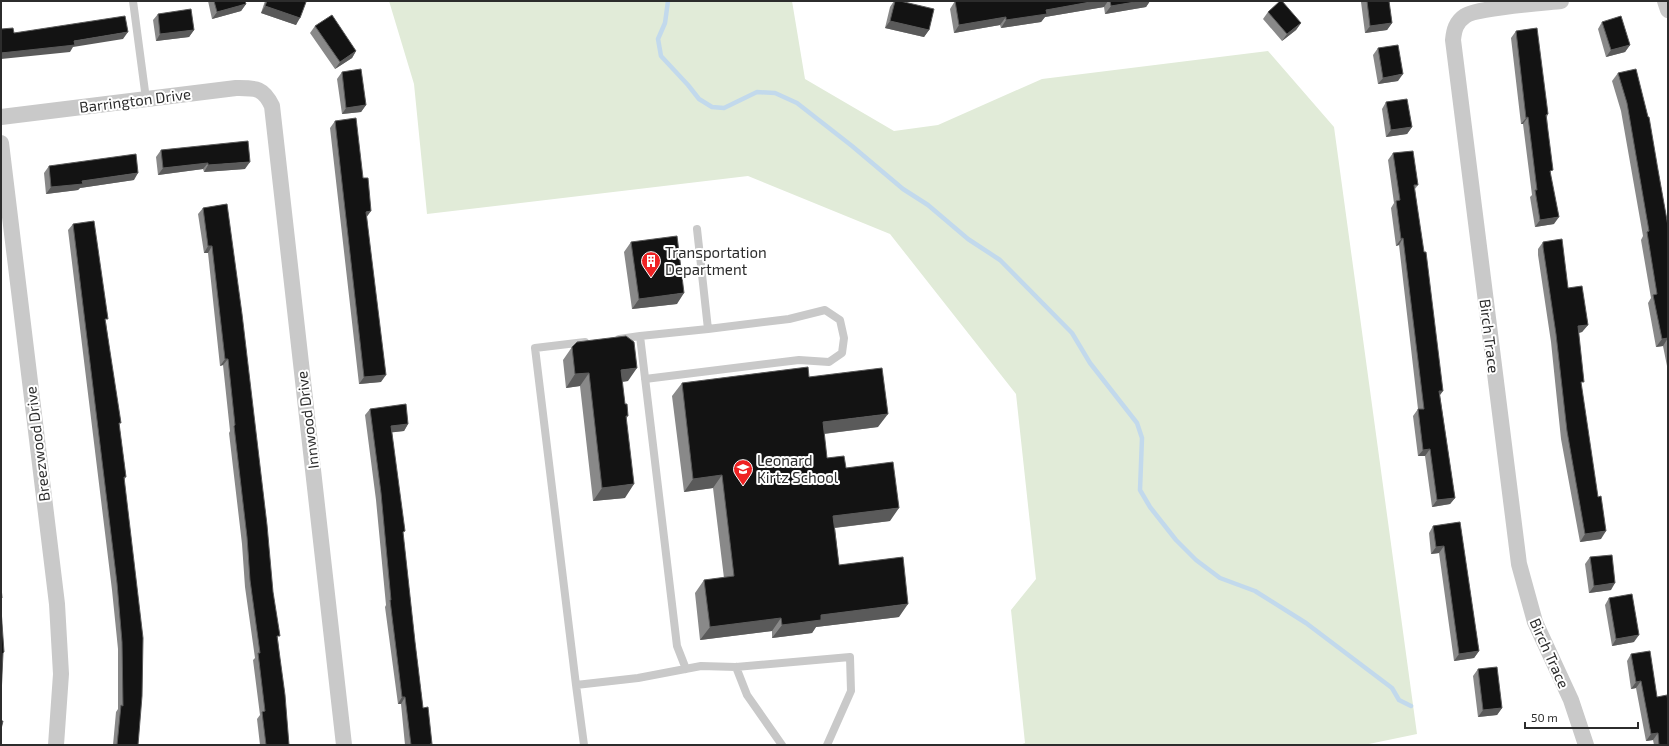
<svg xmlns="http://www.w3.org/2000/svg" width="1669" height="746" font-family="'Exo 2',sans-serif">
  <rect width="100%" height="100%" fill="#fff"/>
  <path fill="#e1ebd8" d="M389 1H792L805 79 894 131 938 125 1042 79 1268 51 1334 127 1417 734 1364 745H1020L1025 743 1011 610 1036 579 1016 394 890 234 748 176 427 214 414 84Z"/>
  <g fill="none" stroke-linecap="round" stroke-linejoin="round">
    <path stroke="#c2d9ec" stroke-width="4.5" d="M668 1 665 23 658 39 661 56 688 85 699 99 712 107 724 108 757 92 775 93 797 103 852 146 903 189 928 205 968 239 1000 260 1072 333 1090 363 1137 423 1142 438 1140 490 1150 507 1176 540 1196 560 1220 578 1255 591 1306 623 1392 688 1399 700 1411 706"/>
    <path stroke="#c9c9c9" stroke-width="8" d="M133 1 146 99
      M619 339 640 336
      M645 379 799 360 829 362 842 353 844 338 840 320 825 310 789 319 708 329
      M736 667 747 695 782 745
      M686 669 677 646 640 336 708 329 697 229
      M576 685 535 348 585 342
      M584 745 576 685 638 678 701 666 736 667 850 657 851 691 827 745"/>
    <path stroke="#c9c9c9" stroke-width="16" d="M1561 1C1543 3 1476 8 1465 16 1456 22 1454 30 1453 40L1519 564 1535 622 1571 700 1586 745
      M1665 1 1668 10
      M1 117 236 88C255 88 263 87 272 106L344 745
      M1 143 57 604 61 674 56 745"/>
  </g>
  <path fill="#898989" d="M208 1H245L246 4 241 11 212 19Z
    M265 1H304L296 25 261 13Z
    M894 1H900L929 30 924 37 885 28 890 7Z
    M955 1H1150L1146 7 1105 14 1104 7 1045 17 1041 22 1001 28 1000 25 954 33 950 9Z
    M1362 1H1389L1392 23 1387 30 1365 33 1361 2Z
    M1268 12 1301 23 1296 30 1282 41 1263 19Z
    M158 14 194 30 189 37 156 41 153 20Z
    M1602 22 1630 45 1625 52 1606 57 1598 29Z
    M315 26 356 51 352 58 335 69 310 33Z
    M1516 31 1548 114 1547 117 1554 224 1535 227 1530 197 1532 195 1523 124H1521L1511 38Z
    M1378 48 1398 81 1378 84 1373 55Z
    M342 72 366 105 361 112 342 114 337 79Z
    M1618 73 1658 170 1668 226V371L1663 346 1656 347 1648 303 1651 298 1641 240 1643 236 1621 111 1612 81Z
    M1386 102 1412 127 1407 134 1386 137 1382 109Z
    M335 121 367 218 381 382 359 384 330 128Z
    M161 150 245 169 204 172 203 169 158 175 156 157Z
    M1393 153 1418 185 1415 189 1440 395 1455 498 1450 504 1432 507 1425 456H1418L1413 416 1418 409 1399 245 1396 246 1391 208 1394 203 1388 160Z
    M49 166 134 180 80 188 78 190 46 194 44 173Z
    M227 204 273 592 289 745H260L257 719 260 715 253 660 255 658 245 587 242 544 229 433 230 431 223 365 220 366 208 253H204L198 214 203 208Z
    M73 224 106 322 126 477 124 480 138 745H113L116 712 118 709V649L112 590 68 230Z
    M631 242 677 304 632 309 624 252Z
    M1543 242 1588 325 1582 332 1579 333 1581 386 1601 539 1580 542 1561 439 1551 342 1538 255V249Z
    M572 347 628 381 622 382 625 404 628 416 626 419 625 498 593 501 580 386 566 388 563 360Z
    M682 383 878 427 824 434 827 458 846 468 890 521 835 528 839 565 899 617 816 627 812 633 772 638V631L700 640 695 593 704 580 724 578 713 488 684 492 672 396Z
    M370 409 408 424 404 431 392 432 415 642 423 708 432 745H405L401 704H398L385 607 386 605 376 500 365 415Z
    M1460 522 1479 651 1474 658 1454 661 1439 553 1431 554 1429 533 1433 526Z
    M1590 557 1611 590 1589 593 1585 564Z
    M1609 598 1634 642 1612 646 1605 605Z
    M1631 654 1657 697 1668 745H1654L1653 740 1646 741 1636 688 1631 689 1627 661Z
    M1478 669 1502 708 1497 715 1478 717 1473 676Z"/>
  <path fill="#5a5a5a" d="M1096 1H1108L1104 7 1045 17 1041 22 1001 28 1006 20 1046 10Z
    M1141 1H1150L1146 7 1105 14 1111 6Z
    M246 4 241 11 212 19 217 12Z
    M265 6 300 18 296 25 261 13Z
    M1006 17 1000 25 954 33 959 25Z
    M890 21 929 30 924 37 885 28Z
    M1301 23 1296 30 1282 41 1287 34Z
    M1392 23 1387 30 1365 33 1370 26Z
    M194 30 189 37 156 41 160 34Z
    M128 32 123 39 73 47 70 52 1 59V53L74 41Z
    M1630 45 1625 52 1606 57 1611 50Z
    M356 51 352 58 335 69 340 62Z
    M1403 74 1398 81 1378 84 1383 78Z
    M366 105 361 112 342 114 346 108Z
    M1528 117 1523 124H1521L1526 118Z
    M1412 127 1407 134 1386 137 1391 130Z
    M250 162 245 169 204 172 208 165Z
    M208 163 203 169 158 175 163 168Z
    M138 173 134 180 80 188 78 190 46 194 51 187 82 181Z
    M371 211 366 218V212Z
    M1559 217 1554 224 1535 227 1540 220Z
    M1403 238 1399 245 1396 246 1401 239Z
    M208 246H212L208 253H204Z
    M684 293 677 304 632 309 639 299Z
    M1588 325 1582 332 1573 334 1578 326Z
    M1668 338 1663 346 1656 347 1662 339Z
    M225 359H228L223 365 220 366Z
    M637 368 628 381 612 383 621 370Z
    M589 373 580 386 566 388 575 374Z
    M386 375 381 382 359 384 364 377Z
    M1439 391H1443L1438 398Z
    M888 414 878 427 814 435 823 422Z
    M408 424 404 431 387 433 391 426Z
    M1430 449 1425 456H1418L1423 450Z
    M722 475 713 488 684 492 693 479Z
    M634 484 625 498 593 501 602 488Z
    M1455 498 1450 504 1432 507 1437 500Z
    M899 508 890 521 824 529 833 516Z
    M1606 531 1601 539 1580 542 1585 534Z
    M1444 546 1439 553 1431 554 1436 547Z
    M1615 583 1611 590 1589 593 1594 586Z
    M908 604 899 617 816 627 812 633 772 638 782 625 821 615Z
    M781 618 772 631 700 640 710 627Z
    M1639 635 1634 642 1612 646 1616 639Z
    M1479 651 1474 658 1454 661 1459 654Z
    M1641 681 1636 688 1631 689 1636 682Z
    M402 697H405L401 704H398Z
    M1502 708 1497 715 1478 717 1483 710Z
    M1658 733 1653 740 1646 741 1651 734Z"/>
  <path fill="#131313" stroke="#5a5a5a" d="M214 1H245L246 4 217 12Z
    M267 1H304L306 2 300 18 265 6Z
    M895 1H900L934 9 929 30 890 21Z
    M955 1H1096L1046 10 1047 14 1006 20V17L959 25Z
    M1110 1H1141L1111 6Z
    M1280 1H1282L1301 23 1287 34 1268 12Z
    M1367 1H1389L1392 23 1370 26Z
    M191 9 194 30 160 34 158 14Z
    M332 15 356 51 340 62 315 26Z
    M125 16 128 32 74 41 75 45 1 53V29L13 28 14 33Z
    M1621 16 1630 45 1611 50 1602 22Z
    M1537 28 1548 114 1546 115 1553 170 1550 171 1559 217 1540 220 1535 190H1537L1528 117 1526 118 1516 31Z
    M1398 45 1403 74 1383 78 1378 48Z
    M361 69 366 105 346 108 342 72Z
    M1636 69 1648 117H1649L1658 170 1668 226V338L1662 339 1653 295 1657 294 1647 232 1649 231 1627 103 1618 73Z
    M1407 99 1412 127 1391 130 1386 102Z
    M356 118 363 178H368L371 211 366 212 386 375 364 377 335 121Z
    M248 141 250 162 208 165V163L163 168 161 150Z
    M1413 151 1418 185H1414L1424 252H1426L1443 391H1439L1455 498 1437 500 1430 449 1423 450 1418 409H1424L1403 238 1401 239 1396 201 1400 200 1393 153Z
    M136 154 138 173 82 181 83 184 51 187 49 166Z
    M227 204 242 314 267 525 273 592 280 636H277L285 695 289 745H266L262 712 265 711 258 653H260L250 580 247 537 234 426 235 425 228 359H225L212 246H208L203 208Z
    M94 221 108 319H105L121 423H119L126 477H124L143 638 142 696 138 745H117L121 705 123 706 122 642 117 583 73 224Z
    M677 236 684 293 639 299 631 242Z
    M1562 239 1568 288 1582 286 1588 325 1578 326 1584 382H1581L1598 497 1601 496 1606 531 1585 534 1567 431 1556 334 1543 247V242Z
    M626 336 634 342 637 368 621 370 625 404H627L628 416H626L634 484 602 488 589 373 575 374 572 347 577 342Z
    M808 367 809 377 882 368 888 414 823 422 827 458 844 456 846 468 893 462 899 508 833 516 839 565 903 557 908 604 821 615V620L782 625 781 618 710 627 704 580 734 576 722 475 693 479 682 383Z
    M406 404 408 424 391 426 405 531 403 532 415 642 423 708 428 707 432 744H430V745H411L405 697H402L390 600H391L381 493 370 409Z
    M1460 522 1479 651 1459 654 1444 546 1436 547 1433 526Z
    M1612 555 1615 583 1594 586 1590 557Z
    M1 587 2 598 1 599Z
    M1632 594 1639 635 1616 639 1609 598Z
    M1 609 4 652 3 653 1 696Z
    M1650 651 1657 697 1667 695 1668 702V745H1659L1658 733 1651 734 1641 681 1636 682 1631 654Z
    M1497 667 1502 708 1483 710 1478 669Z
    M1 721H3L1 729Z"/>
  <defs>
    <symbol id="building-pin" viewBox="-11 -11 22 30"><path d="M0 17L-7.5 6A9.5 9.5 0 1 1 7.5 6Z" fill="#ee2223" stroke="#fff"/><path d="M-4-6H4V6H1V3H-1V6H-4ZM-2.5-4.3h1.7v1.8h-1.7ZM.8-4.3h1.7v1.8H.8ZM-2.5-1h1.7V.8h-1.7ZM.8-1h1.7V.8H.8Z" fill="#fff"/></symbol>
    <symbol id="school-pin" viewBox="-11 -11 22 30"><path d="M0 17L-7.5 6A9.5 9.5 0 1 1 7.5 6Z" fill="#ee2223" stroke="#fff"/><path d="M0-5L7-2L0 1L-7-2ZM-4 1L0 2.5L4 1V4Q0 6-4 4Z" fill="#fff"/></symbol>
  </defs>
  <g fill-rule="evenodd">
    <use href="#building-pin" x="640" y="250" width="22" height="30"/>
    <use href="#school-pin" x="732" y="458" width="22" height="30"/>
  </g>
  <g text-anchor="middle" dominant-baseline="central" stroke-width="4" stroke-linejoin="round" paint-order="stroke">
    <g font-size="15" fill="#2c2c2c" stroke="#fff">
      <text transform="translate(135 100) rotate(-7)">Barrington Drive</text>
      <text transform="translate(1490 336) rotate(83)">Birch Trace</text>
      <text transform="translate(307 420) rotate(-97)">Innwood Drive</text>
      <text transform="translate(37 444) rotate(-97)">Breezwood Drive</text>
      <text transform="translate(1550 653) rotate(66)">Birch Trace</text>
    </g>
    <g font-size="15" fill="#2c2c2c" stroke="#fff" text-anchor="start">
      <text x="665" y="252">Transportation<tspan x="665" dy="17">Department</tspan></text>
      <text x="757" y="460">Leonard<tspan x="757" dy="17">Kirtz School</tspan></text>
    </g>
  </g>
  <rect width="1669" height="746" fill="none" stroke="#2c2c2c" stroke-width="4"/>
  <path d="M1525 722v6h113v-6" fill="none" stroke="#2c2c2c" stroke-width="2"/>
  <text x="1531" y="722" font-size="12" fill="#2c2c2c" stroke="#ffffff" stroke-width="3" paint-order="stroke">50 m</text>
</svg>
